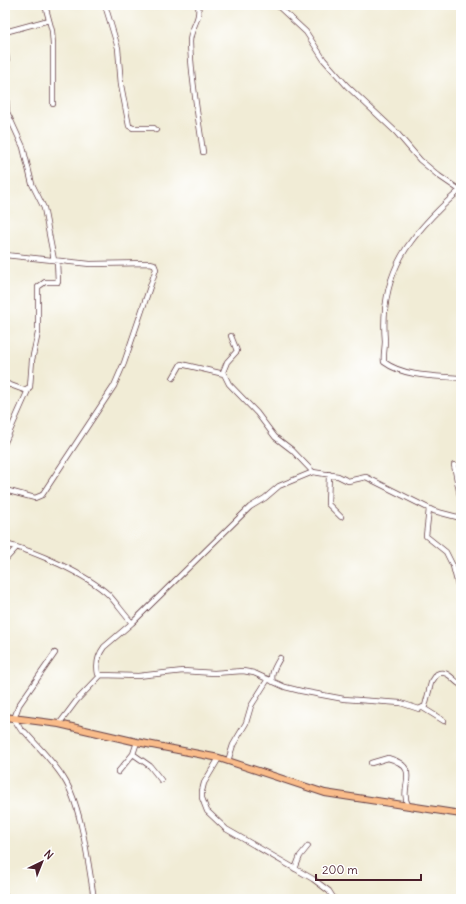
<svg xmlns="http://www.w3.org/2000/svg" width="466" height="904" font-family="Delius,sans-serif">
  <rect width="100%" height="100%" fill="#fff"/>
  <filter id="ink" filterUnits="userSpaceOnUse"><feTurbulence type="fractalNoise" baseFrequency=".025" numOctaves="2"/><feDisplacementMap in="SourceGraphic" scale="8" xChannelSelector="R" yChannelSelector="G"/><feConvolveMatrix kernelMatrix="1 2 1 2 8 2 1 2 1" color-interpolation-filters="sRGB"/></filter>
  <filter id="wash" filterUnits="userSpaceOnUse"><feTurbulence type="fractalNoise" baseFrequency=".012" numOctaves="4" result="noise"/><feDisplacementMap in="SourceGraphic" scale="16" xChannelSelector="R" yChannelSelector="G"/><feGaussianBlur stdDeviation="0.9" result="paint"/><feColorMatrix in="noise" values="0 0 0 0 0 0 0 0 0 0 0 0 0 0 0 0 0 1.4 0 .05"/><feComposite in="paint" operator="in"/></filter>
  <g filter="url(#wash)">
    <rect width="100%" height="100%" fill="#f1ecd6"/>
  </g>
  <g filter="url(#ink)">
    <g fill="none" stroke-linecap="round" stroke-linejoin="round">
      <defs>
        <path id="minor" d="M45 5 52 31 53 45V104
          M105 5 118 48 121 85 129 126 133 128H154L156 130
          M198 5C201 20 190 28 190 42 191 79 198 115 203 152
          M277 5 306 32 324 60 347 86 396 132 420 160 439 176 461 191
          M5 32 49 20
          M5 44 7 63 5 81 7 112 23 147 32 184 44 208 54 260
          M460 190C410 234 379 272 385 341 385 348 383 355 384 362 404 377 437 376 461 378
          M5 255 90 264 150 263 154 264 156 269 124 363 114 386 42 495 35 498 5 490
          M231 336 237 351 227 362 223 372 229 384 257 413 275 437 292 450 313 472
          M173 378 181 364 224 374
          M5 383 24 390 30 387 32 360 38 333V287L45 282H58L57 261
          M5 442 29 388
          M454 465 461 501
          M329 474 328 504 341 517
          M429 509 426 536 446 552 453 566 461 597
          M5 544C35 551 86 574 109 595 117 604 124 614 132 623
          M5 560 16 548
          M55 653 19 705 14 719 21 730 25 732C39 748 56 764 66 782 82 810 89 867 94 899
          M101 675 98 674C96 664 98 655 104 647L132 623 250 507 265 498 279 486 313 472 338 476 348 481 366 477 434 511 461 518
          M273 682C270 674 276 665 280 658
          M423 708 444 721
          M59 724 77 700 101 675 138 676 183 671 214 673 243 671 254 673 285 687 301 691 344 699 401 703 419 709 425 706 431 683 437 674C448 669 453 681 461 685
          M137 742 133 754 150 766 161 780
          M219 758 204 783 202 791V798L207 811 226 829 313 879 329 891 334 899
          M228 761 233 745 246 723 251 706 268 679
          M371 763 388 758C423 768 398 786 408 805
          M118 772 133 754
          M5 855V860
          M295 869 300 856 308 846
          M5 896 7 899"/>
        <path id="major" d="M5 717 59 724 137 742 219 758 325 793 461 814"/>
      </defs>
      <use href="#minor" stroke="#633e45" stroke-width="6"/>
      <use href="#major" stroke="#633e45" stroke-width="8"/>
      <use href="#minor" stroke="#fff" stroke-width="4.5"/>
      <use href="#major" stroke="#f9bc8a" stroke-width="6"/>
    </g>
  </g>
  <rect width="466" height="904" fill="none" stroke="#fff" stroke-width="20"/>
  <g transform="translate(42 862) rotate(43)" stroke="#ffffff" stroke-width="3" paint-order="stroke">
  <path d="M0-3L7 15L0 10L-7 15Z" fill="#4a1f2b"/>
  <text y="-6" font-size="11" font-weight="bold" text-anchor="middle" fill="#4a1f2b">N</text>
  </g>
  <path d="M316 874v6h105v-6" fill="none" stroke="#4a1f2b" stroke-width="2"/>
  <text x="322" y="874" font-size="12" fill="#4a1f2b" stroke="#ffffff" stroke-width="3" paint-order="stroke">200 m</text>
</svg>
